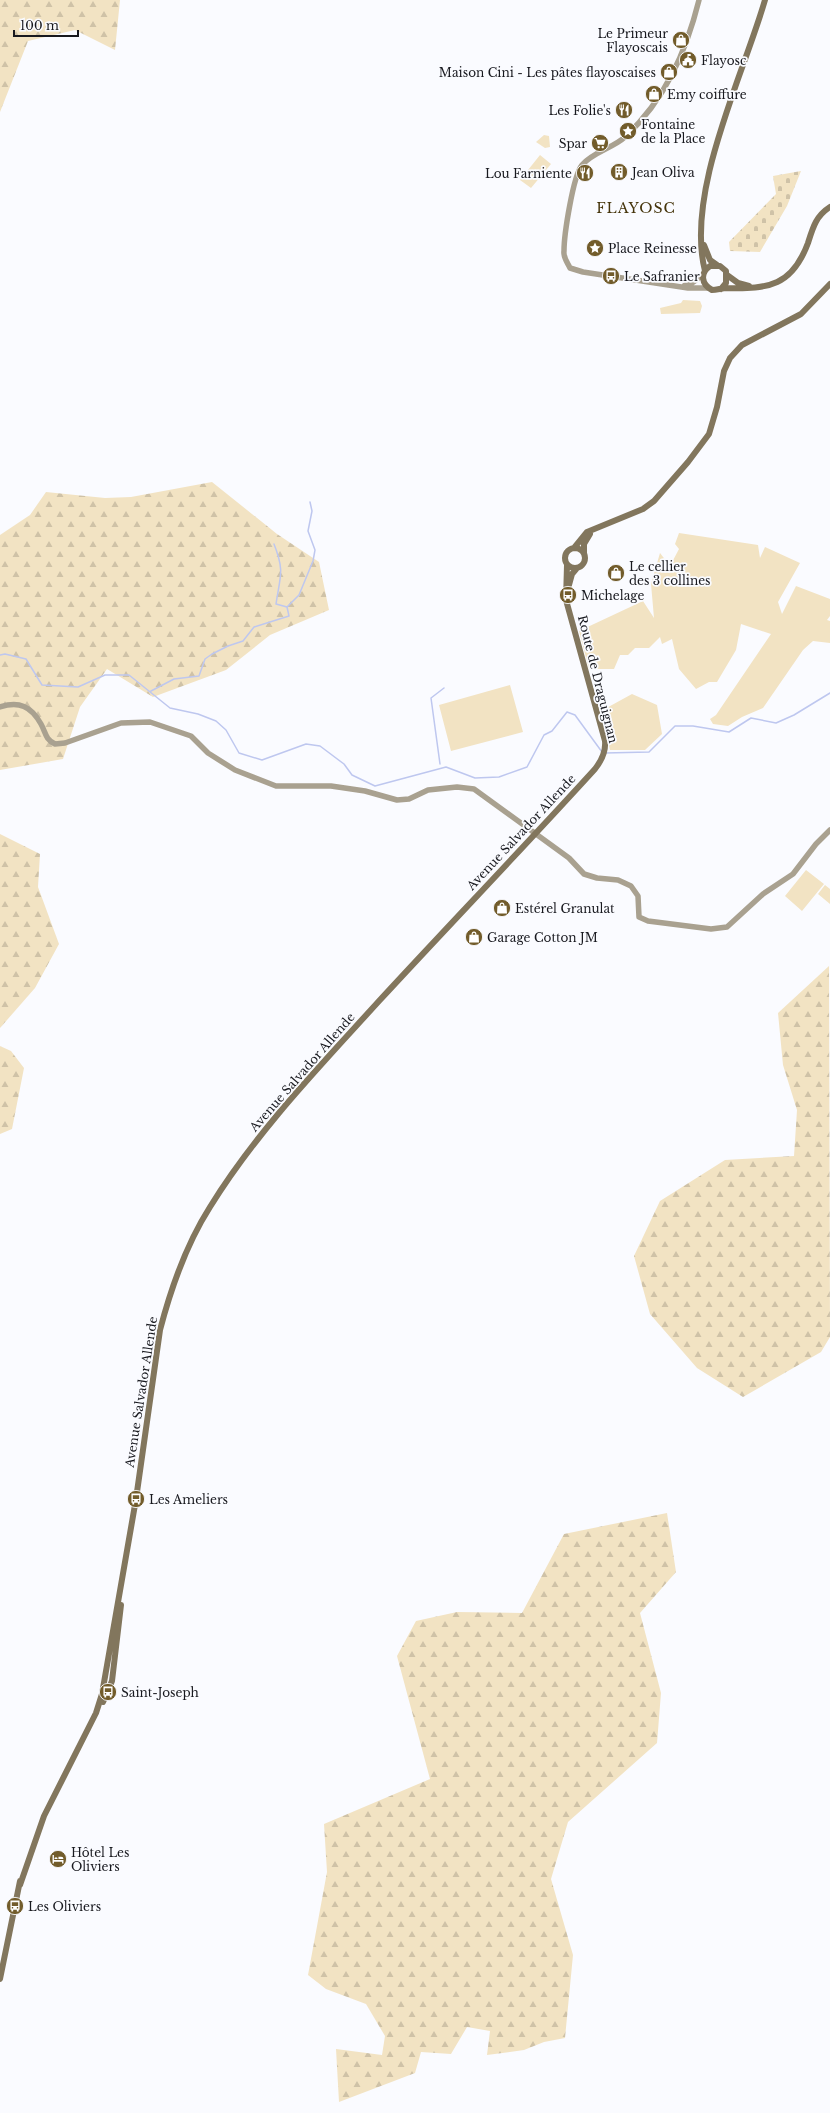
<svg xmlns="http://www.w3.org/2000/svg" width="830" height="2113" font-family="'Libre Baskerville',serif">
  <defs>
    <pattern id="forest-firs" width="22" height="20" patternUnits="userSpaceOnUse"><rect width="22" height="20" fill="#f2e3c3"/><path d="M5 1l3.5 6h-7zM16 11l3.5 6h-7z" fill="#cfc2a7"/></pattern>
    <pattern id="cemetery-stones" width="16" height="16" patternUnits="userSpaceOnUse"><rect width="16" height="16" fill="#f2e3c3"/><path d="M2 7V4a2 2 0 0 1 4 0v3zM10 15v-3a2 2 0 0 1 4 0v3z" fill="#cfc2a7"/></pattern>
  </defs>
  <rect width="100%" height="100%" fill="#fafbff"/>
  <path fill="#f2e3c3" d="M544 135 549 136 550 147 545 148 536 142Z
    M540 155 551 164 531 188 520 180Z
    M683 300 700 301 702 306 700 313 661 314 660 308 681 303Z
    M679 533 758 545 760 558 765 547 800 563 778 602 782 614 796 586 830 599V616L827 620 830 621V643L813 641 803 650 763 708 742 717 728 726 713 724 710 719 716 715 771 634 741 624 736 650 717 682H709L696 689 679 669 672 639 662 644 660 637 649 648H635L628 655H620L614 669H589L579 631 643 601 654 618 651 584 660 553 670 566 679 549 675 544Z
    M510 685 523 732 451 751 439 705Z
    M632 694 657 705 662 734 645 750H610L601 711Z
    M806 870 824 884 802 911 785 896Z
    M825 885 830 889V904L818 894Z"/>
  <path fill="url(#forest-firs)" d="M0 0H120L115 50 75 30 28 41 0 112Z
    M212 482 277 534 319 562 329 610 270 635 226 670 153 697 107 669 80 707 63 759 0 770V535L30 515 46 492 105 498 131 497Z
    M0 834 40 854 38 887 59 944 35 988 0 1028Z
    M829 966 830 1337 821 1352 743 1397 697 1368 650 1314 634 1256 660 1201 725 1160 794 1156 797 1110 783 1065 778 1013Z
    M0 1046 11 1051 24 1068 12 1129 0 1134Z
    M667 1513 676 1572 640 1613 661 1693 657 1743 568 1822 551 1879 573 1955 565 2038 544 2042 524 2050 487 2055 490 2031 467 2027 451 2054 421 2052 415 2073 339 2102 336 2049 382 2055 385 2036 366 2004 326 1989 308 1975 327 1872 324 1824 430 1779 397 1656 416 1621 457 1612 522 1613 564 1534Z"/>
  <path fill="url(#cemetery-stones)" d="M801 171 787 206 760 252 730 251 729 242 776 194 773 176Z"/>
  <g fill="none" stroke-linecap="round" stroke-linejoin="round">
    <path stroke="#bec7ef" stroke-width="1.5" d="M287 607 299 595 313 561 315 550 308 531 312 511 310 502
      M0 655 5 654 26 659 42 685 78 687 105 675H129L170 708 198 714 216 721 226 730 239 753 262 760 306 744 320 746 344 764 352 775 375 786 446 767 475 778 499 777 527 767 544 735 552 731 567 712 575 715 602 752
      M151 691 174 679 199 676 205 659 212 654 228 646 243 641 254 627 289 616 287 607 276 604C280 576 285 572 274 544
      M605 753 649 752 675 726H693L729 732 751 718 776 723 794 715 830 693
      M440 764 431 698 444 688"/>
    <path stroke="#a9a190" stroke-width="5.5" d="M699 0C686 52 665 100 625 137 613 148 593 152 582 165 573 176 564 235 564 251 563 257 567 262 570 268L583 272 688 288H708
      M685 285 692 283 703 275
      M0 707C19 701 31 706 41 724 46 733 45 739 55 744L65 743 121 723 150 722 191 736 208 753 235 770 276 786H331L365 791 397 800 409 799 428 790 457 787 474 789 569 858 584 874 597 878 618 880 631 886 638 896 639 917 648 921 711 929 727 927 763 894 793 874 816 844 830 830"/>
    <path stroke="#82765d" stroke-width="6" d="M704 245 710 260 717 265
      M705 271C685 193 743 76 765 0
      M727 275 738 283 749 286
      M721 289 726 283V271L720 266H710C700 273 701 284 712 290 717 290 722 288 727 288 769 289 792 286 808 243 813 227 816 216 830 207
      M565 558a10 10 0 1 1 20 0a10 10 0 1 1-20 0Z
      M574 548 587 532 643 509 654 501 688 462 709 434 717 407 724 371 730 358 742 345 801 314 830 284
      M584 553V544L590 534
      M569 585 572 574 577 568
      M103 1702 112 1681 121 1605
      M20 1885 44 1816 96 1713 102 1694 136 1499 160 1330C171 1288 187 1243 210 1207 257 1131 320 1066 379 1001 451 923 524 847 595 769 602 760 606 752 605 741L566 600 567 565
      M0 1979 20 1881"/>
  </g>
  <defs>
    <symbol id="shop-disc" viewBox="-11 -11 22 22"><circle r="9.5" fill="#725c2b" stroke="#fafbff"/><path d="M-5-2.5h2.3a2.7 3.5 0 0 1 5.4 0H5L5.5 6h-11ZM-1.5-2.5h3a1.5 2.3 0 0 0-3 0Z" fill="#fff"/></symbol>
    <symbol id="civic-disc" viewBox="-11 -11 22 22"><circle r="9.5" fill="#725c2b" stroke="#fafbff"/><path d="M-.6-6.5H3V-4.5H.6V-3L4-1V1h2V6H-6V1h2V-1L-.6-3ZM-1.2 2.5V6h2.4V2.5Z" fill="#fff"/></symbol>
    <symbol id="restaurant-disc" viewBox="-11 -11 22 22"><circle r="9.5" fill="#725c2b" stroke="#fafbff"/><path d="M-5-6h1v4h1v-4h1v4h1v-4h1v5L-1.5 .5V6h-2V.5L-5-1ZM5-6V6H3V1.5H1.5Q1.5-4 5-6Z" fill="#fff"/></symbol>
    <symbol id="sight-disc" viewBox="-11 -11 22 22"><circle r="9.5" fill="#725c2b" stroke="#fafbff"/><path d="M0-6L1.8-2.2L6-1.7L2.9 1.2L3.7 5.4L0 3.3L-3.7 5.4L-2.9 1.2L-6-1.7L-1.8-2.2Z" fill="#fff"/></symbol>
    <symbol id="supermarket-disc" viewBox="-11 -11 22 22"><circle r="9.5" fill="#725c2b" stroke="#fafbff"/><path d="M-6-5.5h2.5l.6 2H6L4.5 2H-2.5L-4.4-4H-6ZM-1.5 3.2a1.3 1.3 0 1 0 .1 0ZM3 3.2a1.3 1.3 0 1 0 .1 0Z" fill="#fff"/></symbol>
    <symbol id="building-disc" viewBox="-11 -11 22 22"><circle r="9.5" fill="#725c2b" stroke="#fafbff"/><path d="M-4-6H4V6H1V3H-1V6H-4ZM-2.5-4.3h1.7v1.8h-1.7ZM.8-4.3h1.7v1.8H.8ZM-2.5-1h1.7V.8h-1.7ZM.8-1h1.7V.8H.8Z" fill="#fff"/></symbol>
    <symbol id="bus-disc" viewBox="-11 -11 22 22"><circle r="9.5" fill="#725c2b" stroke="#fafbff"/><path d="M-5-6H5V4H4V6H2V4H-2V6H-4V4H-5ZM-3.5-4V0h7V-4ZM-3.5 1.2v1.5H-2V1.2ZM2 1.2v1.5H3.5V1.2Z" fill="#fff"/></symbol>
    <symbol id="hotel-disc" viewBox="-11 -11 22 22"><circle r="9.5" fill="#725c2b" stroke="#fafbff"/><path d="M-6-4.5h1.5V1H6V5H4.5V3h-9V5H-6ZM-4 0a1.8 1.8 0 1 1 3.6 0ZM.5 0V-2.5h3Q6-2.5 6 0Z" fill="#fff"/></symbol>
  </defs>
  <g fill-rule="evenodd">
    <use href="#shop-disc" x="671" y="30" width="20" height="20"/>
    <use href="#civic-disc" x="678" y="50" width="20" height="20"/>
    <use href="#shop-disc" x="659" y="62" width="20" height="20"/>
    <use href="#shop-disc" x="644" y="84" width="20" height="20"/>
    <use href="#restaurant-disc" x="614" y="100" width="20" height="20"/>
    <use href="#sight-disc" x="618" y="121" width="20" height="20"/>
    <use href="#supermarket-disc" x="590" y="133" width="20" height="20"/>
    <use href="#building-disc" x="609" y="162" width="20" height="20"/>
    <use href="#restaurant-disc" x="575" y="163" width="20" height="20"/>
    <use href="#sight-disc" x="585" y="238" width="20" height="20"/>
    <use href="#bus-disc" x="601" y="266" width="20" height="20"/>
    <use href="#shop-disc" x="606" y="563" width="20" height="20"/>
    <use href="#bus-disc" x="558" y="585" width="20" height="20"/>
    <use href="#shop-disc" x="492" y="898" width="20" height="20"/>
    <use href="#shop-disc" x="464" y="927" width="20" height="20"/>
    <use href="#bus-disc" x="126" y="1489" width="20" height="20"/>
    <use href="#bus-disc" x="98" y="1682" width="20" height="20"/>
    <use href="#hotel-disc" x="48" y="1849" width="20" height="20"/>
    <use href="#bus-disc" x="5" y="1896" width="20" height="20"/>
  </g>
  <g text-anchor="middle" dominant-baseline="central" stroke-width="3.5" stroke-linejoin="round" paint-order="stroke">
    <g font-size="12" fill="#18191f" stroke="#fafbff" text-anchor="start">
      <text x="668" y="33" text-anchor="end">Le Primeur<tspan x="668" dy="14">Flayoscais</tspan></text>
      <text x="701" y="60">Flayosc</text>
      <text x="656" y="72" text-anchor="end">Maison Cini - Les pâtes flayoscaises</text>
      <text x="667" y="94">Emy coiffure</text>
      <text x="611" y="110" text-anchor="end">Les Folie's</text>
      <text x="641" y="124">Fontaine<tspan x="641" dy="14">de la Place</tspan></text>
      <text x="587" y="143" text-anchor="end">Spar</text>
      <text x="632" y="172">Jean Oliva</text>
      <text x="572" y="173" text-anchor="end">Lou Farniente</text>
      <text x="608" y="248">Place Reinesse</text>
      <text x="624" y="276">Le Safranier</text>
      <text x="629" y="566">Le cellier<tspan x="629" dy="14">des 3 collines</tspan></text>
      <text x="581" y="595">Michelage</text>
      <text x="515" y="908">Estérel Granulat</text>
      <text x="487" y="937">Garage Cotton JM</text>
      <text x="149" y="1499">Les Ameliers</text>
      <text x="121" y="1692">Saint-Joseph</text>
      <text x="71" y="1852">Hôtel Les<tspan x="71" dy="14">Oliviers</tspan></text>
      <text x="28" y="1906">Les Oliviers</text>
    </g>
    <g font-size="12" fill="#18191f" stroke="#fafbff">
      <text transform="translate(598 679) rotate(76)">Route de Draguignan</text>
      <text transform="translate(521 832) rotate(-47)">Avenue Salvador Allende</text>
      <text transform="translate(302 1072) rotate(-49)">Avenue Salvador Allende</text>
      <text transform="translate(141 1392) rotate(-81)">Avenue Salvador Allende</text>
    </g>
    <g font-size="14" letter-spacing="1" fill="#45340b" stroke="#fafbff">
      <text x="636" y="208">FLAYOSC</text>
    </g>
  </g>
  <path d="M14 30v6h64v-6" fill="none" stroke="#18191f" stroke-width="2"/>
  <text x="20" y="30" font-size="12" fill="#18191f" stroke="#fafbff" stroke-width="3" paint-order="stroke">100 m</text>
</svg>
